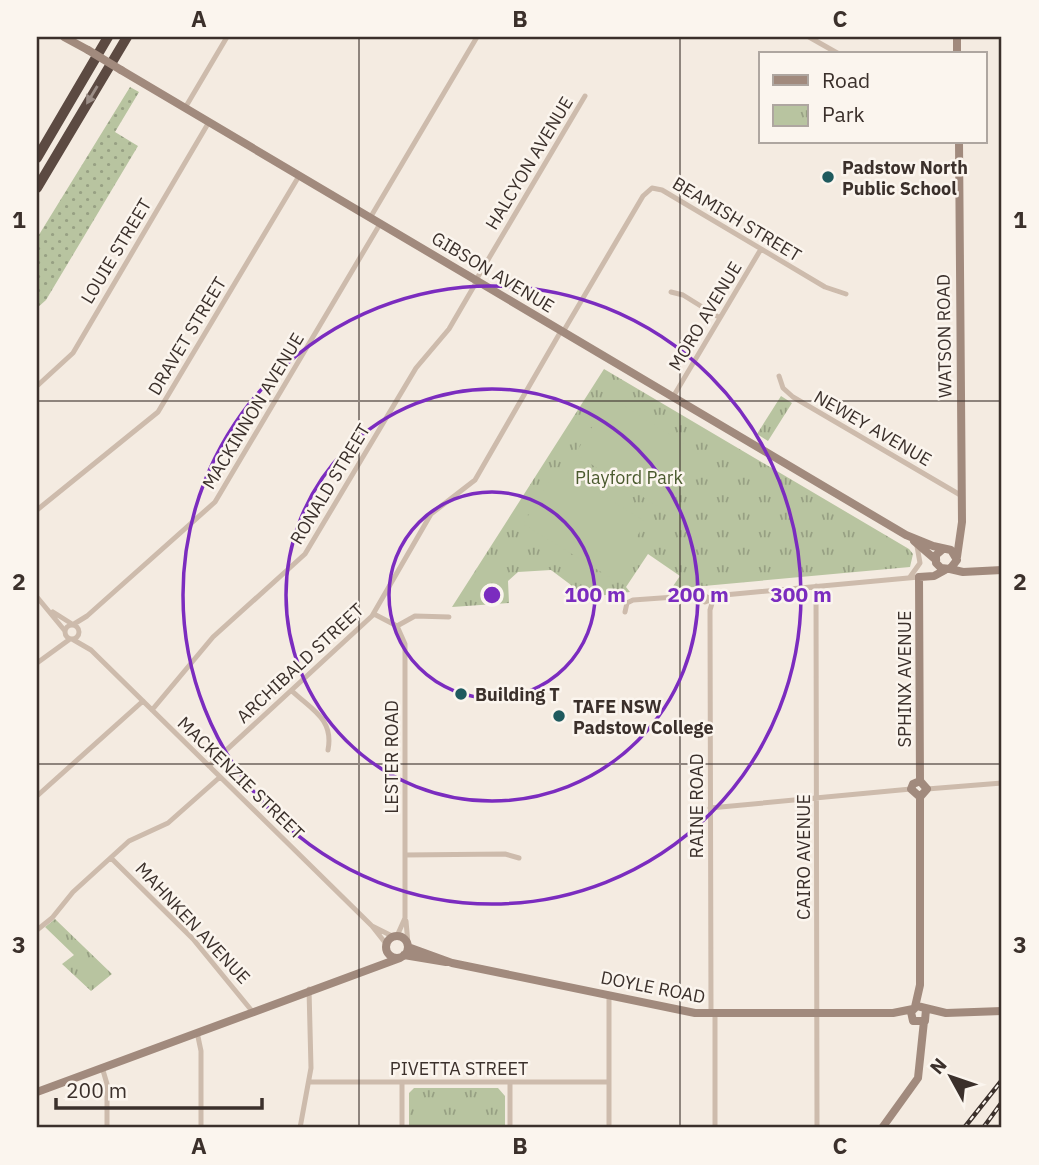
<svg xmlns="http://www.w3.org/2000/svg" width="1039" height="1165" font-family="'IBM Plex Sans',sans-serif">
  <defs>
    <pattern id="grass-dots" width="8" height="8" patternUnits="userSpaceOnUse" patternTransform="scale(1.75)"><rect width="8" height="8" fill="#b8c4a0"/><path d="M2 2h.1M6 6h.1" fill="none" stroke="#97a083" stroke-width="1.8" stroke-linecap="round"/></pattern>
    <pattern id="park-tufts" width="24" height="20" patternUnits="userSpaceOnUse" patternTransform="scale(1.75)"><rect width="24" height="20" fill="#b8c4a0"/><path d="M3 7l-1-3M5 7V3M7 7l1-3M15 17l-1-3M17 17v-4M19 17l1-3" fill="none" stroke="#97a083"/></pattern>
  </defs>
  <rect width="100%" height="100%" fill="#f4ebe1"/>
  <path fill="url(#grass-dots)" d="M130 87 139 92 115 132 138 146 46 300 37 308V238Z"/>
  <path fill="url(#park-tufts)" d="M604 369 909 549 913 554 910 567 671 589 680 576 648 554 626 587 630 592 573 599 571 585 551 570 518 572 508 581 509 603 452 607Z
    M781 396 792 403 768 441 757 434Z
    M55 919 112 974 91 991 62 964 74 955 45 927Z
    M414 1088H498L505 1096V1128H409V1093Z"/>
  <path fill="#b8c4a0" d="M611 397 698 453 662 509 575 454Z
    M558 467 646 522 611 578 523 524Z"/>
  <g fill="none" stroke-linecap="round" stroke-linejoin="round">
    <path stroke="#cdbbac" stroke-width="5" d="M809 37 839 54
      M185 108 227 37
      M370 218 477 37
      M476 280 585 96
      M671 292 683 295 720 318
      M563 332 643 196 652 188 662 190 825 287 846 294
      M779 376 783 388 793 397 962 496
      M37 386 73 353 209 122
      M673 397 761 249
      M37 510 158 412 299 176
      M910 577 920 563 917 546
      M816 586 817 1128
      M692 596 705 602 724 595 919 577
      M37 597 65 631
      M53 612 72 624
      M625 612 627 603 633 600 703 595 713 600
      M374 614 397 626 405 644V918L397 936
      M74 624 87 616 215 502 380 224
      M65 632a7 7 0 1 1 14 0a7 7 0 1 1-14 0Z
      M397 626 415 616 449 617
      M72 639 91 650 372 926 387 945
      M37 663 70 639
      M292 691C312 710 334 719 328 750
      M152 710 213 637 305 554 416 368 449 329 477 281
      M209 766 372 616 431 514 475 480 561 331
      M927 789 1002 783
      M37 796 143 701
      M710 808 911 789
      M405 855 505 854 519 858
      M111 858 193 939 252 1011
      M406 921 408 944
      M372 926 394 937
      M37 930 52 918 73 892 129 841 168 823 220 777
      M609 995V1128
      M711 1014 710 610 713 600
      M715 1014V1128
      M197 1032 201 1051V1128
      M102 1067 107 1084V1128
      M309 1082H609
      M510 1082V1128
      M402 1083V1128
      M300 1128 311 1068 309 989"/>
    <path stroke="#a18a7d" stroke-width="8" d="M64 37 88 50
      M957 37V54
      M121 70 906 535 933 546 951 550 957 560 950 569 941 568 936 563V555L943 549
      M914 541 936 560
      M957 557 962 522 959 142
      M950 569 963 572 1002 570
      M919 577 920 781
      M919 577 934 576 945 570
      M920 797 911 789 913 784 920 781
      M920 797 927 789 920 781
      M386 947a11 11 0 1 1 22 0a11 11 0 1 1-22 0Z
      M408 947 452 963 695 1013H893L913 1009
      M404 955 446 962
      M915 1007 920 985V797
      M926 1009 925 1021H913L911 1012 917 1006 946 1013 1002 1011
      M37 1092 400 958
      M882 1128 918 1078 924 1021"/>
    <path stroke="#5c4a42" stroke-width="10" d="M37 158 108 37
      M37 188 127 37"/>
    <defs>
      <path id="rail" d="M964 1128 1002 1080
        M983 1128 1002 1102"/>
    </defs>
    <use href="#rail" stroke="#3b302b" stroke-width="4.5"/>
    <use href="#rail" stroke="#fbf5ee" stroke-width="2" stroke-dasharray="5" stroke-linecap="butt"/>
    <path stroke="#a18a7d" stroke-width="8" d="M88 50 121 70"/>
  </g>
  <defs><path id="oneway-solid" d="M-6-.8H1V-3.2L6.5 0L1 3.2V.8H-6Z" transform="scale(1.75)"/></defs>
  <use fill="#9c8e87" href="#oneway-solid" transform="translate(92 95) rotate(121)"/>
  <path fill="none" stroke="#3b302b" stroke-width="2" stroke-opacity="0.55" d="M359 37V1128M680 37V1128M37 401H1002M37 764H1002"/>
  <g fill="none" stroke="#7b2cbf" stroke-width="3.5">
    <circle cx="492" cy="595" r="103"/>
    <circle cx="492" cy="595" r="206"/>
    <circle cx="492" cy="595" r="309"/>
  </g>
  <g fill="#1f5a5e" stroke="#fbf5ee" stroke-width="2.5">
    <circle cx="828" cy="177" r="7"/>
    <circle cx="461" cy="694" r="7"/>
    <circle cx="559" cy="716" r="7"/>
  </g>
  <g text-anchor="middle" dominant-baseline="central" stroke-width="5" stroke-linejoin="round" paint-order="stroke">
    <g font-size="18" fill="#3b302b" stroke="#fbf5ee">
      <text transform="translate(529 163) rotate(-59)">HALCYON AVENUE</text>
      <text transform="translate(737 219) rotate(31)">BEAMISH STREET</text>
      <text transform="translate(116 251) rotate(-59)">LOUIE STREET</text>
      <text transform="translate(493 272) rotate(31)">GIBSON AVENUE</text>
      <text transform="translate(705 316) rotate(-59)">MORO AVENUE</text>
      <text transform="translate(187 336) rotate(-59)">DRAVET STREET</text>
      <text transform="translate(944 336) rotate(-91)">WATSON ROAD</text>
      <text transform="translate(253 411) rotate(-59)">MACKINNON AVENUE</text>
      <text transform="translate(873 428) rotate(30)">NEWEY AVENUE</text>
      <text transform="translate(330 484) rotate(-59)">RONALD STREET</text>
      <text transform="translate(300 663) rotate(-43)">ARCHIBALD STREET</text>
      <text transform="translate(904 679) rotate(-90)">SPHINX AVENUE</text>
      <text transform="translate(391 757) rotate(-90)">LESTER ROAD</text>
      <text transform="translate(241 778) rotate(44)">MACKENZIE STREET</text>
      <text transform="translate(696 806) rotate(-90)">RAINE ROAD</text>
      <text transform="translate(803 857) rotate(-90)">CAIRO AVENUE</text>
      <text transform="translate(193 923) rotate(47)">MAHNKEN AVENUE</text>
      <text transform="translate(653 987) rotate(11)">DOYLE ROAD</text>
      <text x="459" y="1068">PIVETTA STREET</text>
    </g>
    <g font-size="18" font-weight="bold" fill="#3b302b" stroke="#fbf5ee" text-anchor="start">
      <text x="842" y="167">Padstow North<tspan x="842" dy="21">Public School</tspan></text>
      <text x="475" y="694">Building T</text>
      <text x="573" y="706">TAFE NSW<tspan x="573" dy="21">Padstow College</tspan></text>
    </g>
    <g font-size="18" fill="#4a5a2e" stroke="#fbf5ee">
      <text x="629" y="477">Playford Park</text>
    </g>
  </g>
  <circle cx="492" cy="595" r="10" fill="#7b2cbf" stroke="#fbf5ee" stroke-width="3.5"/>
  <g font-size="21" text-anchor="middle" font-weight="bold" fill="#7b2cbf" stroke="#fbf5ee" stroke-width="5" stroke-linejoin="round" paint-order="stroke">
    <text x="595" y="602">100 m</text>
    <text x="698" y="602">200 m</text>
    <text x="801" y="602">300 m</text>
  </g>
  <rect width="1039" height="1165" fill="none" stroke="#fbf5ee" stroke-width="77"/>
  <rect x="759" y="52" width="228" height="91" fill="#fbf5ee" stroke="#aea6a0" stroke-width="2"/>
  <rect x="773" y="75" width="35" height="10" fill="#a18a7d" stroke="#aea6a0" stroke-width="2"/>
  <text x="822" y="88" font-size="21" fill="#3b302b">Road</text>
  <rect x="773" y="105" width="35" height="21" fill="url(#park-tufts)" stroke="#aea6a0" stroke-width="2"/>
  <text x="822" y="122" font-size="21" fill="#3b302b">Park</text>
  <g transform="translate(951 1077) rotate(310)" stroke="#fbf5ee" stroke-width="5" paint-order="stroke">
  <path d="M0-5L12 26L0 18L-12 26Z" fill="#3b302b"/>
  <text y="-10" font-size="19" font-weight="bold" text-anchor="middle" fill="#3b302b">N</text>
  </g>
  <path d="M56 1098v10h206v-10" fill="none" stroke="#3b302b" stroke-width="3.5"/>
  <text x="66" y="1098" font-size="21" fill="#3b302b" stroke="#fbf5ee" stroke-width="5" paint-order="stroke">200 m</text>
  <rect x="38" y="38" width="962" height="1088" fill="none" stroke="#3b302b" stroke-width="2.5"/>
  <g font-size="23" text-anchor="middle" font-weight="bold" fill="#3b302b">
    <text x="199" y="27">A</text>
    <text x="520" y="27">B</text>
    <text x="840" y="27">C</text>
    <text x="19" y="228">1</text>
    <text x="1020" y="228">1</text>
    <text x="19" y="590">2</text>
    <text x="1020" y="590">2</text>
    <text x="19" y="953">3</text>
    <text x="1020" y="953">3</text>
    <text x="199" y="1154">A</text>
    <text x="520" y="1154">B</text>
    <text x="840" y="1154">C</text>
  </g>
</svg>
